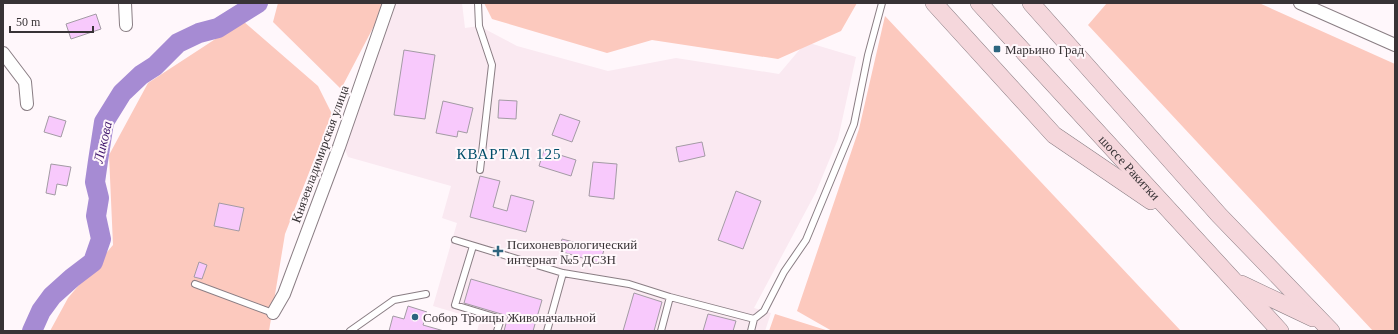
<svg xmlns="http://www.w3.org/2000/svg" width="1398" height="334" font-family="Georgia,serif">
  <rect width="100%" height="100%" fill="#fff7fb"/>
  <path fill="#fae9f1" d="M393 3H462L465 28 479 26 517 46 608 71 676 58 779 74 806 42 856 57 838 139 816 192 754 308 771 313 765 331H477L480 320 433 306 457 223 442 218 451 186 348 157 343 144Z"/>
  <path fill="#fcc9be" d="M278 3H386L341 89 273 22Z
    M484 3H857L841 31 778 59 652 40 607 53 492 19Z
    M1107 3H1259L1395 64V331H1373L1088 25Z
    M885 16 1181 331H832L797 311 859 129Z
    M243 21 318 86 332 114 285 234 269 331H50L68 298 113 245 109 155 148 83Z
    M775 314 829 331H769Z"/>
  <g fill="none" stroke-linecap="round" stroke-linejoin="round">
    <path stroke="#a68bd3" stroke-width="20" d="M32 331 41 311 52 296 72 278 93 262 101 239 96 216 99 198 95 182 98 161 104 122 122 93 141 75 155 66 178 43 199 33 218 28 258 3"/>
  </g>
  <path fill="#f8c9fc" stroke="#a39ba4" d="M96 14 101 29 71 39 66 24Z
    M404 50 435 55 425 119 394 115Z
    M499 100 517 101 516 119 498 118Z
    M443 101 473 108 467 133 458 131 457 137 436 133Z
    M560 114 580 121 572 142 552 135Z
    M49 116 66 121 61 137 44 132Z
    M702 142 705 156 679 162 676 147Z
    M544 150 576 160 571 176 539 166Z
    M593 162 617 164 614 199 589 196Z
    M51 164 71 167 67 186 57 184 55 195 46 193Z
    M480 176 500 181 493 207 507 211 511 195 534 201 526 232 470 217Z
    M736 191 761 201 743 249 718 240Z
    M219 203 244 208 239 231 214 226Z
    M562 239 604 250 600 263 559 251Z
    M199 262 207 265 202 279 194 277Z
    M471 279 542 300 533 331H504L508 316 464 303Z
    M634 293 662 302 654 331H623Z
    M408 306 427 312 423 325 444 331H389L393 316 404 319Z
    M708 314 736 321 733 331H703Z"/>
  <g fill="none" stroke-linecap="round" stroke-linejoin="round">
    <defs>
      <path id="lane" d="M478 3 479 26 492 65 480 170
        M455 240 563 273 629 284 670 297 754 319
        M473 246 455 305 501 319 497 331
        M195 284 273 313
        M350 331 394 300 426 294
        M547 331 563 273
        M661 331 670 297
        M751 331 754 319 764 311 784 272 806 240 854 124 868 55 882 3"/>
      <path id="street" d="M125 3 126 25
        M1300 3 1395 45
        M3 53 25 82 27 104
        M273 313 284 294 339 147 389 3"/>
      <g id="secondary">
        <path d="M934 3 1054 135 1151 201"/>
        <path id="s1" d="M979 3 1280 331"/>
        <path d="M1031 3 1219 215 1331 331"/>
        <path d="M1241 284 1313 318"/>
      </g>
    </defs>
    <use href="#lane" stroke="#8a7e84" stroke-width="8"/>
    <use href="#street" stroke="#8a7e84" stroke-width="14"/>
    <use href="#secondary" stroke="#8a7e84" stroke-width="18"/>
    <use href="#lane" stroke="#fff" stroke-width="6"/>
    <use href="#street" stroke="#fff" stroke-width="12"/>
    <use href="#secondary" stroke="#f5d7dc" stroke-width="17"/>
  </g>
  <g fill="#2d657f" stroke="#fff7fb" stroke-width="1.5">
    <rect x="993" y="45" width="8" height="8" rx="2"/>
    <path d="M496 245h4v4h4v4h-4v4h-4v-4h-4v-4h4z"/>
    <circle cx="415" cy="317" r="4"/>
  </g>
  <g text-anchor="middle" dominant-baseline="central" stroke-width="4" stroke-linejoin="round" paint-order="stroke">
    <g font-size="13" fill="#383336" stroke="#fff7fb" text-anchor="start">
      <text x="1005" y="49">Марьино Град</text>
      <text x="507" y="244">Психоневрологический<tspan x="507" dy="15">интернат №5 ДСЗН</tspan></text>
      <text x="423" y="317">Собор Троицы Живоначальной</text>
    </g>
    <g font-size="13" fill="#383336" stroke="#fff7fb">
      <text transform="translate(320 154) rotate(-70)">Князевладимирская улица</text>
      <text stroke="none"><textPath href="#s1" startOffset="223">шоссе Ракитки</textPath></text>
    </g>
    <g font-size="14" font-style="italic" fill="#42196e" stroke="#fff7fb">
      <text transform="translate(103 142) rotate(-77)">Ликова</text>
    </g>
    <g font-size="15" letter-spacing="1" fill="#004d69" stroke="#fff7fb">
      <text x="509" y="154">КВАРТАЛ 125</text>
    </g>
  </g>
  <rect width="1398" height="334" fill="none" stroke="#383336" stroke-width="8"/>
  <path d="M10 26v6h83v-6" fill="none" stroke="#383336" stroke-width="2"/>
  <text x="16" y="26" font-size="12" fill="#383336" stroke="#fff7fb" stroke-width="3" paint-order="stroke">50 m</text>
</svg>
